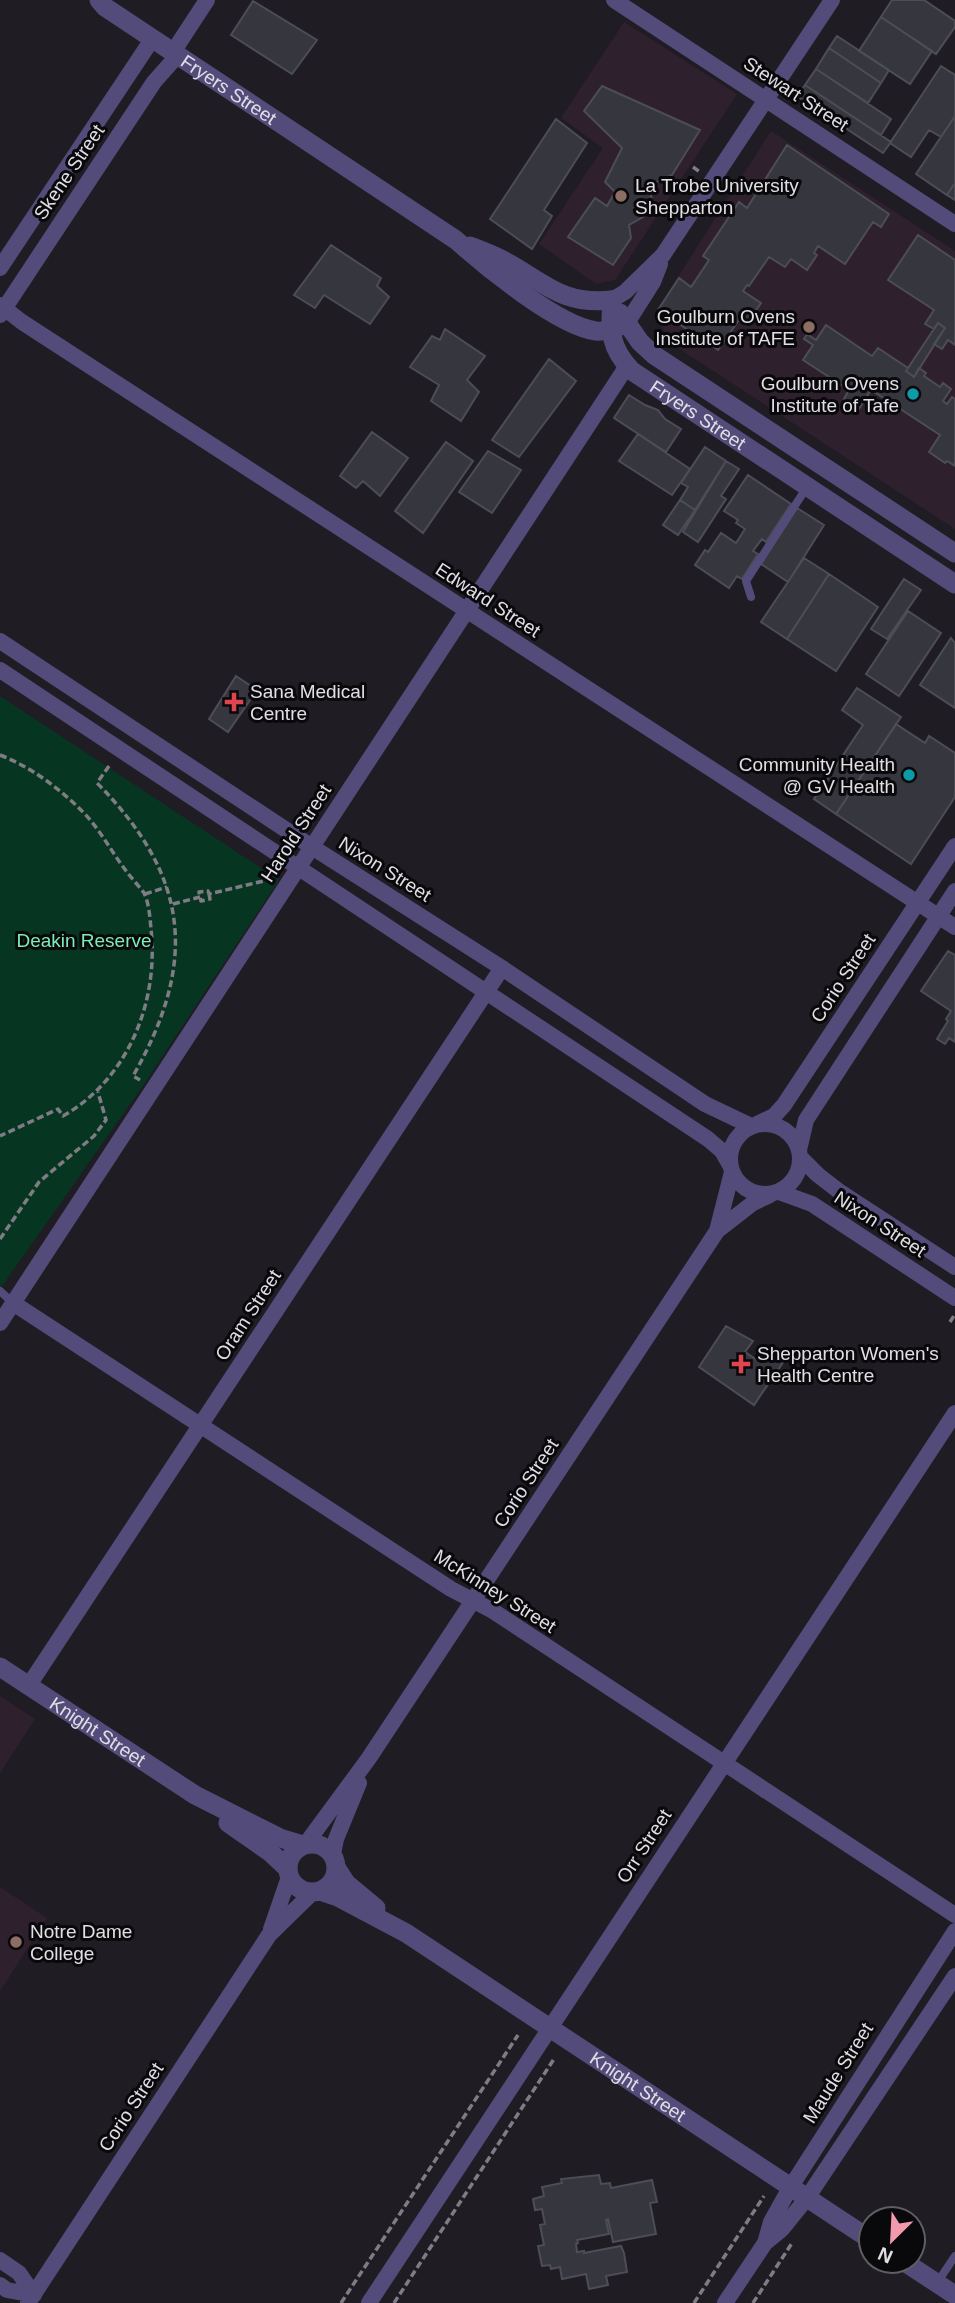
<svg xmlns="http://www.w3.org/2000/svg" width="955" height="2303" font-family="Arial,sans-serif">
  <rect width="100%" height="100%" fill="#201c24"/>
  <path fill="#2e202d" d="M624 22 737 94 615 280 596 284 539 244 603 148 561 118Z
    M771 131 955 251V529L669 342 655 313Z
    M0 1696 35 1719 0 1773Z
    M0 1887 47 1918 0 1991Z"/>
  <path fill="#063622" d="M0 696 279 880 142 1087 0 1289Z"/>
  <path fill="#35363e" stroke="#4c4d56" stroke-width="2" d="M892 0H924L955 21V27L936 54 881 17Z
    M253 1 317 40 292 74 231 35Z
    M881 17 932 51 910 84 859 51Z
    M837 36 889 70 881 83 829 48Z
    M829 48 881 83 868 103 816 69Z
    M941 66 955 75V116L941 137 929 130 911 157 890 143Z
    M816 69 891 119 881 135 805 85Z
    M805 85 891 142 883 153 797 96Z
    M602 86 700 130 672 175 648 186 653 202 643 217 629 225 631 238 613 265 568 237 595 198 607 206 615 192 605 182 622 148 584 111Z
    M955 116V183L947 195 916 174Z
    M556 119 587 143 544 210 552 216 532 249 490 219Z
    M787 145 889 214 881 227 873 222 845 264 818 246 814 253 817 255 807 270 791 259 785 267 769 257 749 286 747 285 743 291 761 303 746 325 739 320 718 350 658 310 679 278 691 287 709 260 703 256 739 202 747 208Z
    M955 183V200L947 195Z
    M918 235 955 260V345L948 340 942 349 934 344 945 328 938 323 934 329 925 324 934 310 888 280Z
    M331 245 381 278 377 286 389 297 370 324 324 295 315 308 294 295Z
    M938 323 945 328 914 377 906 371Z
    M826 325 872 356 878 348 908 368 906 371 914 377 919 368 926 373 924 376 940 387 943 383 951 389 943 401 947 404 952 397 955 399V466L947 461 945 463 929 452 940 435 871 390 859 409 844 399 849 390 803 360 813 345 804 339 807 334 816 340Z
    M445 329 485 356 467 380 479 392 461 421 431 401 439 385 410 367 432 336 440 340Z
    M549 359 576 381 519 457 492 440Z
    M629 395 645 405 658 410 665 419 681 429 666 452 614 418Z
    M372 432 408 458 380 496 363 481 356 488 340 476Z
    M638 434 690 469 672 495 619 461Z
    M446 442 473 461 423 533 395 511Z
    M705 447 726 461 695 510 680 500 688 487 681 483Z
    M488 451 521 470 492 513 459 492Z
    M726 461 739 469 721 496 726 499 698 542 683 532Z
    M748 475 791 504 766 542 762 539 753 551 758 554 742 579 737 576 729 588 695 565 705 550 708 552 721 533 736 543 745 529 736 523 738 520 724 511Z
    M680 500 695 510 678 535 663 525Z
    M797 508 824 525 788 582 761 564Z
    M804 558 829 574 787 639 761 622Z
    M829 574 878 607 836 671 787 639Z
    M904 579 921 590 887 639 871 629Z
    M908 611 941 633 899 696 866 674Z
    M951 638 955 643V708L920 685Z
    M236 676 257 690 228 732 209 719Z
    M857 688 901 717 836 814 814 799 863 725 842 710Z
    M896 724 925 743 929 736 955 753V797L911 864 836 814Z
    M948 951 955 955V1042L949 1038 945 1044 937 1039 948 1021 946 1019 951 1011 921 991Z
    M726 1326 753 1341 745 1352 757 1360 765 1348 784 1361 754 1405 699 1367Z
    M599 2175 601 2184 610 2183 611 2188 652 2180 657 2202 650 2203 656 2234 613 2242 608 2219 606 2220 609 2234 577 2240 578 2243 576 2244 577 2252 584 2251V2253L621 2246 624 2253 627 2272 606 2276 608 2285 589 2289 586 2274 562 2279 560 2267 551 2269 550 2265 542 2266 538 2246 544 2245 540 2225 545 2224 542 2209 535 2210 533 2199 544 2196 542 2187 562 2183 561 2179Z"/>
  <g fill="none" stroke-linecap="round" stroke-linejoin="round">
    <path stroke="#7f7c83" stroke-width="3.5" stroke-dasharray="7 3.5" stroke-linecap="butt" d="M693 167 700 172
      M0 755C31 767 59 788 83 812 100 829 112 853 127 872 132 879 139 886 144 893 149 903 150 918 151 929 159 1002 128 1079 63 1116L58 1109 0 1136
      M109 766 97 783C190 877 198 962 133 1076L140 1080
      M145 894 167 887
      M209 894 210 899 201 901 199 892 208 891 209 894 272 879
      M173 904 200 897
      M0 1239 39 1182 94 1136 106 1120 98 1092
      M950 1322 955 1314
      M341 2303 518 2035
      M394 2303 554 2059
      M694 2303 764 2196
      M753 2303 792 2243"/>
    <path stroke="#534c7a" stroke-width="8" d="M751 597 746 581 807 487
      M0 1291 13 1303
      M937 2283 955 2256"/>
    <path stroke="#534c7a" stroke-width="16" d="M614 0 955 224
      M173 52 207 0
      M0 268 153 38
      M612 300 625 292 663 255 832 0
      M0 305 22 322 955 927
      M0 315 154 82 178 55
      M627 323 653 282 660 264
      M0 641 312 847 502 968 705 1104 751 1126
      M0 670 708 1139 722 1151 730 1165
      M730 1159a35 35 0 1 1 70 0a35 35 0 1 1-70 0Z
      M757 1124 774 1116 784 1105 955 846
      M799 1150 806 1120 955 891
      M800 1157 818 1175 840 1192 955 1267
      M779 1192 812 1204 955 1298
      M717 1231 753 1203 770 1195
      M13 1303 451 1589 493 1611 955 1915
      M0 1323 627 366
      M29 1685 502 968
      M305 1845 369 1758 717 1231 732 1172
      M333 1854 336 1839 359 1783
      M271 1929 289 1877
      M765 2243 782 2229 807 2198 955 1976
      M0 2260 19 2273 34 2295
      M0 2285 7 2290 34 2295
      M28 2303 269 1935 313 1892
      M369 2303 955 1413
      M725 2303 765 2243 771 2222 790 2188 955 1931"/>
    <g stroke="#534c7a" stroke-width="19">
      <path id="s1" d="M99 0 105 7 456 240C485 266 558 326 596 331 607 332 617 328 627 323"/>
      <path d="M470 246C480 250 491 254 501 259 542 280 560 306 612 300"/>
      <path id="s2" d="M612 300C610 331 609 347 632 371L955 584"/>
      <path d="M620 313 640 342 654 355 955 553"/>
      <path id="s3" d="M0 1667 195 1795 280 1838 303 1845"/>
      <path d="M228 1823 271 1853 288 1869"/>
      <circle cx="312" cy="1868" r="24"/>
      <path d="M337 1869 346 1883 376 1908"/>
      <path id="s4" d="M320 1891 338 1897 406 1933 871 2240"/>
      <path d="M903 2261 955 2295"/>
    </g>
  </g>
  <g fill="#8d6e63" stroke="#09080b" stroke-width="2.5">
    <circle cx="621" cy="196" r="7"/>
    <circle cx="809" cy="327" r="7"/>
    <circle cx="16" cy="1942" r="7"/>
  </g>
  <g fill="#0f9aa8" stroke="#09080b" stroke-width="2.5">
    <circle cx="913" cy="394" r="7"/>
    <circle cx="909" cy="775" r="7"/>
  </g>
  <g fill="#e0444e" stroke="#09080b" stroke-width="2.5">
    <path d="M230.5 691.5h7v7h7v7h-7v7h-7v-7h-7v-7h7z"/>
    <path d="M737.5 1353.5h7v7h7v7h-7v7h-7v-7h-7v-7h7z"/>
  </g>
  <g text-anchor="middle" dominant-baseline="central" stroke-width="6" stroke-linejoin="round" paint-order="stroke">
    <g font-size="19" fill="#e1dee4" stroke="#09080b">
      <text stroke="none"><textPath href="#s1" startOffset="158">Fryers Street</textPath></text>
      <text transform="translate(796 94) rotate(33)">Stewart Street</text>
      <text transform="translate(69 172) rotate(-56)">Skene Street</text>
      <text stroke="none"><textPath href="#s2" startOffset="156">Fryers Street</textPath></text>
      <text transform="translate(488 600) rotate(33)">Edward Street</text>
      <text transform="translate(296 833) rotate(-57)">Harold Street</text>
      <text transform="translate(385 869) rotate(32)">Nixon Street</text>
      <text transform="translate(843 978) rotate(-57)">Corio Street</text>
      <text transform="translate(880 1224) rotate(33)">Nixon Street</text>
      <text transform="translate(248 1315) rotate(-57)">Oram Street</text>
      <text transform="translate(526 1483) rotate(-57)">Corio Street</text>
      <text transform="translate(495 1591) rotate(32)">McKinney Street</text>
      <text stroke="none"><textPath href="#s3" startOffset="117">Knight Street</textPath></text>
      <text transform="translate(644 1846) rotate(-57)">Orr Street</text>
      <text transform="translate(838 2073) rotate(-58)">Maude Street</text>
      <text stroke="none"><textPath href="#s4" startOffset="374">Knight Street</textPath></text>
      <text transform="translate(131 2107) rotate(-57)">Corio Street</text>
    </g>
    <g font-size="19" fill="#e1dee4" stroke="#09080b" text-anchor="start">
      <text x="635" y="185">La Trobe University<tspan x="635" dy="22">Shepparton</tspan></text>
      <text x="795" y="316" text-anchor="end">Goulburn Ovens<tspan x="795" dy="22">Institute of TAFE</tspan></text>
      <text x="899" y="383" text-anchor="end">Goulburn Ovens<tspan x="899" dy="22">Institute of Tafe</tspan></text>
      <text x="250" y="691">Sana Medical<tspan x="250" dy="22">Centre</tspan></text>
      <text x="895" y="764" text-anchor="end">Community Health<tspan x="895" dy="22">@ GV Health</tspan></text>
      <text x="757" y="1353">Shepparton Women's<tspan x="757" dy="22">Health Centre</tspan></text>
      <text x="30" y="1931">Notre Dame<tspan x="30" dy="22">College</tspan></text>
    </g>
    <g font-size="19" fill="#79eeb6" stroke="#09080b">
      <text x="84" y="940">Deakin Reserve</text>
    </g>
  </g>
  <g transform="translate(892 2240) rotate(204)"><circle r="33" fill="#09080b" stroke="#5f5e62" stroke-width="2"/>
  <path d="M0-5L12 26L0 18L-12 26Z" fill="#f29aad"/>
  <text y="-10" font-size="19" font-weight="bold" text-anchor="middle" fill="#e1dee4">N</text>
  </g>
</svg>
